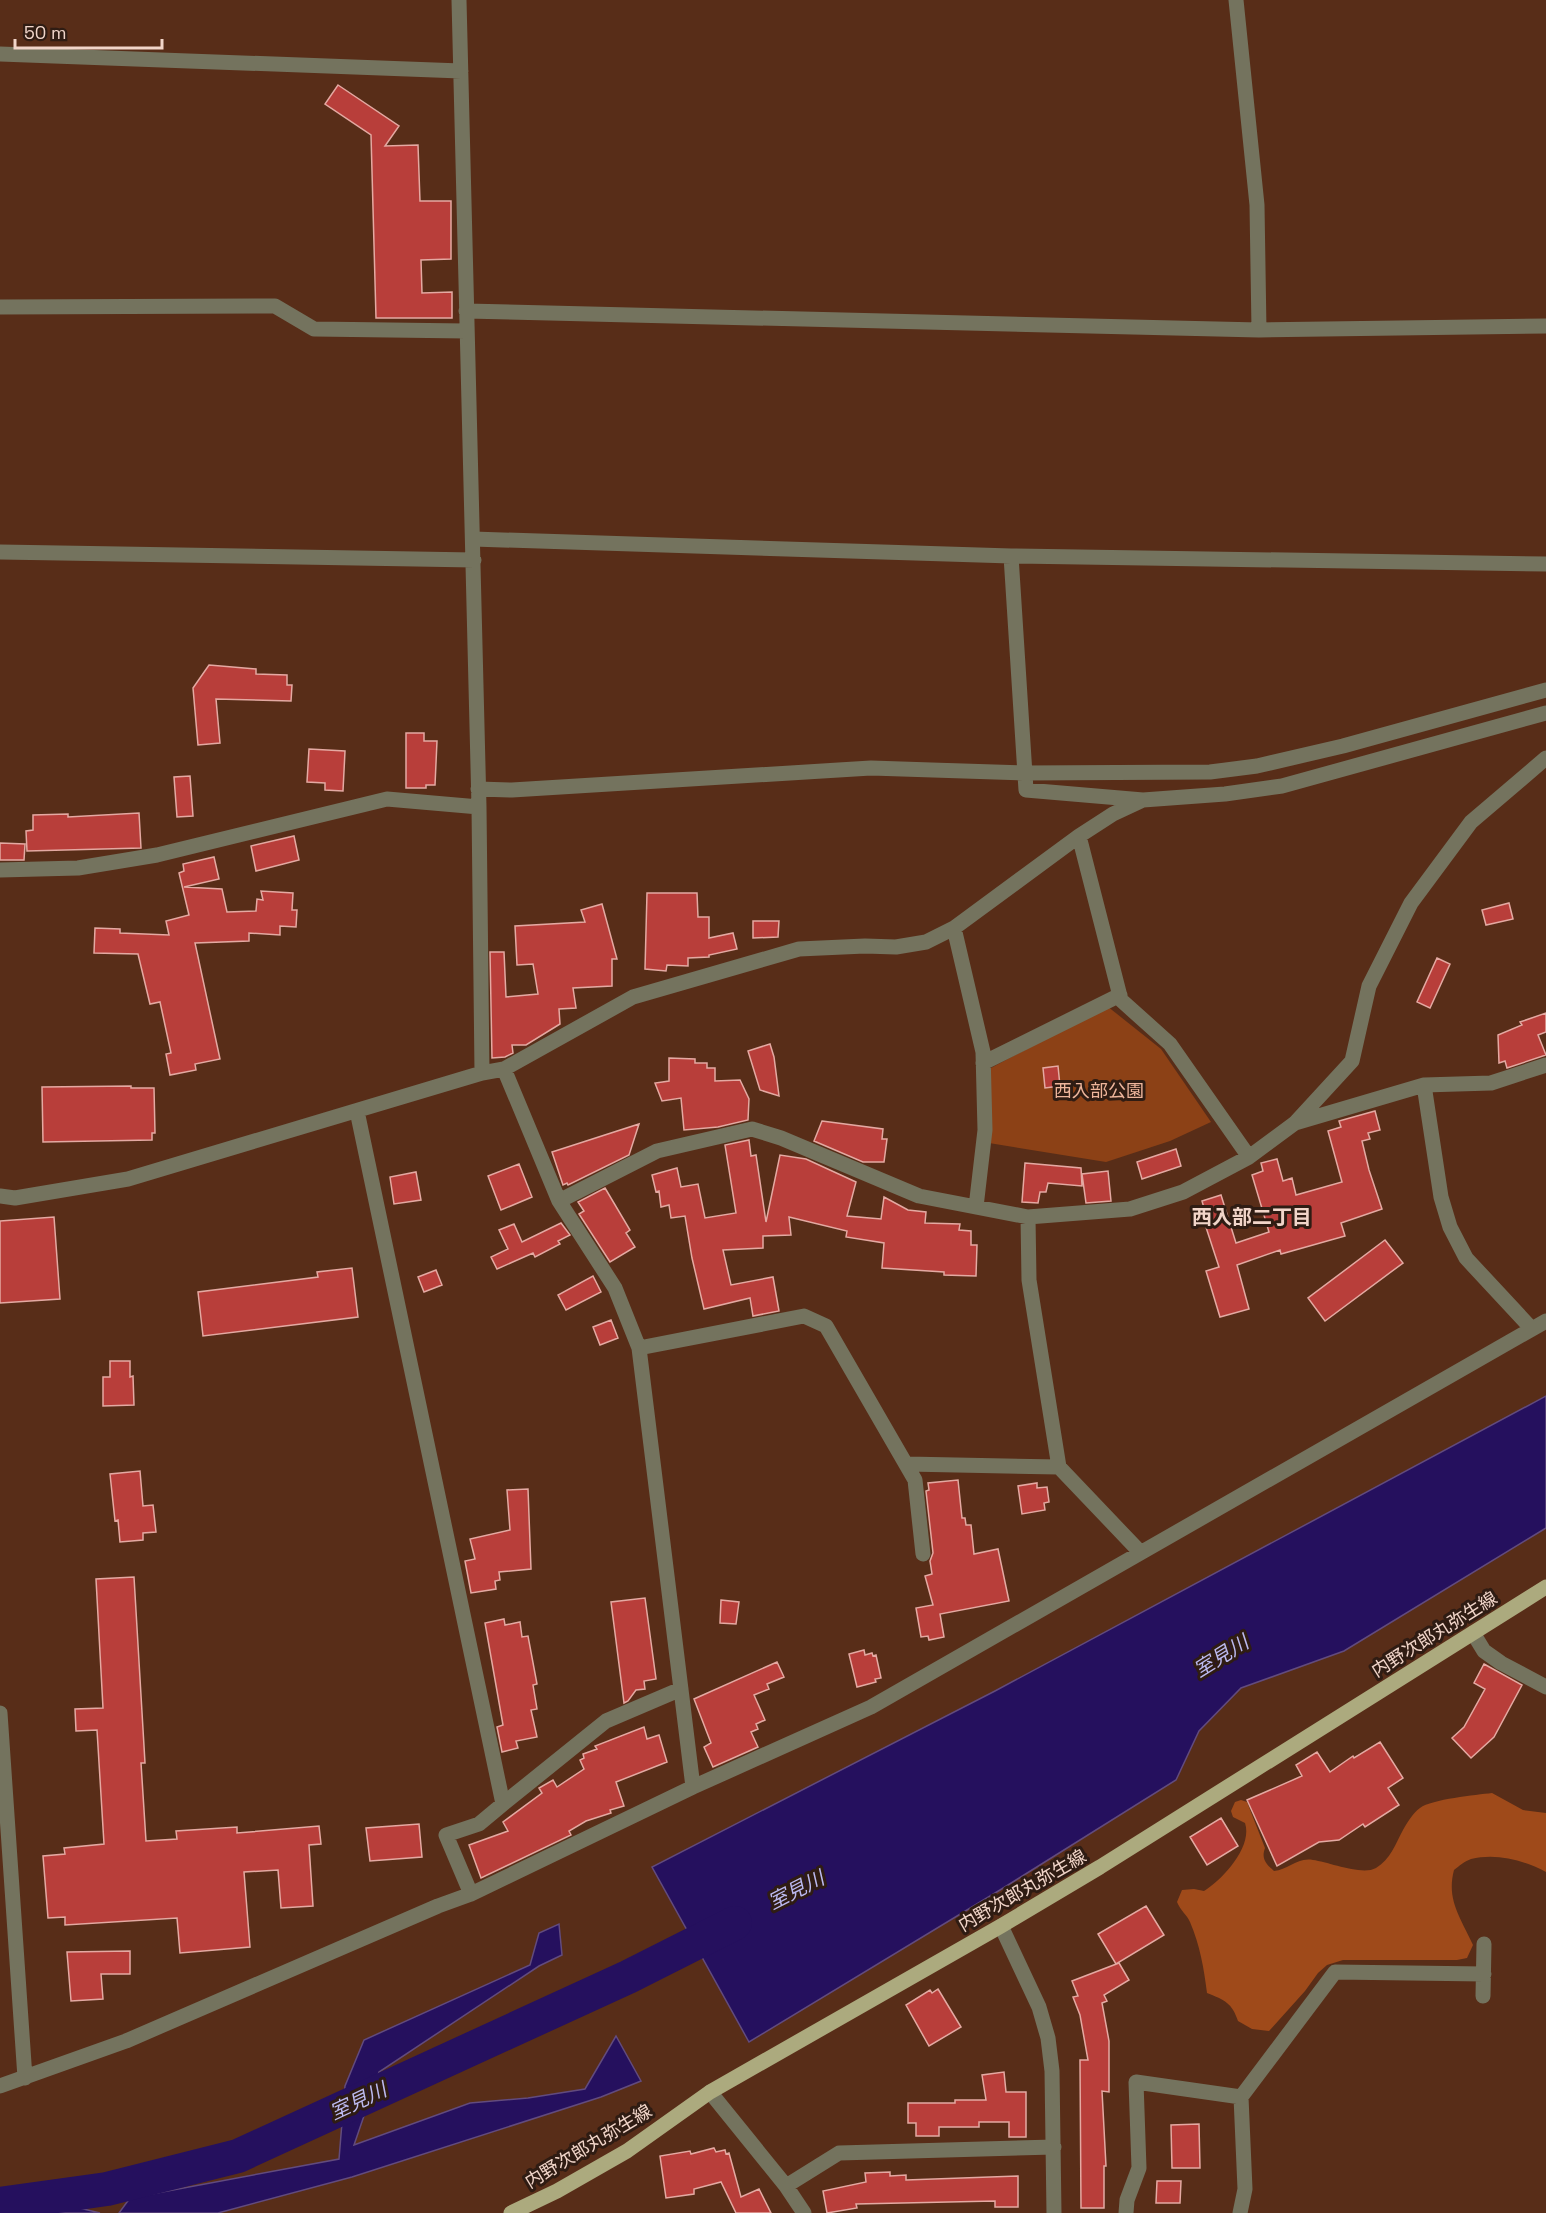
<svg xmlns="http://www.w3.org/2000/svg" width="1546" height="2213" font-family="'Space Grotesk','Noto Sans JP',sans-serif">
  <rect width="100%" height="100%" fill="#582d18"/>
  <path fill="#8c4116" d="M1107 1006 1161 1049 1211 1122 1170 1141 1106 1162 989 1143 991 1068Z"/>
  <path fill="#9f4a1a" d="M1492 1793 1523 1810 1546 1813V1872C1524 1860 1496 1853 1471 1859 1465 1861 1459 1866 1454 1870 1446 1900 1461 1918 1473 1945L1467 1958 1457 1960H1343L1327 1965 1318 1973 1305 1991 1269 2031 1252 2029 1238 2021C1232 2003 1225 2000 1207 1993 1204 1969 1200 1945 1190 1922 1187 1915 1180 1910 1177 1902L1182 1890 1194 1889 1204 1891C1222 1880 1253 1847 1245 1823L1233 1817 1231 1811 1235 1802 1241 1800 1247 1802 1265 1848C1261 1859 1266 1864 1274 1871 1288 1870 1297 1857 1313 1860 1329 1862 1362 1876 1376 1868 1390 1860 1396 1843 1403 1830 1407 1823 1413 1813 1420 1808 1432 1799 1476 1795 1492 1793Z"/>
  <path fill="#25105e" stroke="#624b7e" stroke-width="1.5" d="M1546 1396V1528L1344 1651 1241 1688 1199 1731 1176 1780 1000 1890 749 2042 652 1867 995 1691Z
    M559 1924 562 1955 539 1966 379 2072 354 2145 470 2103 528 2098 585 2089 616 2036 641 2081 601 2097 352 2177 218 2213H119L130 2198 339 2159 345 2086 364 2040 530 1965 539 1933Z
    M0 2189 100 2213H0Z"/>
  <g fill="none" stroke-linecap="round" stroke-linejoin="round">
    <path stroke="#25105e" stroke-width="34" d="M0 2204 107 2189 238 2156 628 1977 735 1923"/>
  </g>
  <path fill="#b83e3a" stroke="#e4a9a2" stroke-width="1.5" d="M338 85 399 126 385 146 418 145 420 201H451V259L421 260 422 293 452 292V318H376L371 135 325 104Z
    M209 665 256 669V674L287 675V685H292L291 701 216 699 220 743 198 745 193 688Z
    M406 733H424V741H437L435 785H426V788H406Z
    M309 749 345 751 343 791 325 790V783L307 782Z
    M190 776 193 816 177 817 174 777Z
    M139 813 141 848 27 851 26 831 33 830V815L68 814V817Z
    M294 836 299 860 256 871 251 846Z
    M0 843 25 844 24 860H0Z
    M214 857 219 879 184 887 222 889 227 912 256 911 257 899 263 900 261 891 293 893 292 910H297L296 927 280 926V935L249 933V941L195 943 220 1059 195 1064 196 1070 170 1075 166 1054 171 1053 160 1002 150 1004 138 954 94 953 95 928 120 929V933L169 935 166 921 189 915 179 873 184 871 183 864Z
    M647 893H697L698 917H709V938L733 933 737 949 709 955V957L688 958V966L667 965 666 971 645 969Z
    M1509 903 1513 919 1486 925 1482 910Z
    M602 904 617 959H612V986L573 988 576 1008 559 1009 560 1024 526 1045H512L513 1053 505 1057 492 1058 490 952H504L506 997 538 994 533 964 517 965 515 926 585 922 581 910Z
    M753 921H779L778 937 753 938Z
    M1437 958 1450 964 1430 1008 1417 1002Z
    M1546 1013V1032L1538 1035 1546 1055 1507 1068 1505 1061 1499 1063 1498 1035 1522 1025 1520 1022Z
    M770 1044 774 1057 779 1096 760 1090 748 1051Z
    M669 1058 695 1059V1063H707V1068H715V1081L740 1080 749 1099 748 1120 718 1127 684 1130 681 1098 662 1101 655 1083 669 1081Z
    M1058 1066 1060 1086 1045 1088 1043 1068Z
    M131 1086V1088H154L155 1133H152V1140L43 1142 42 1087Z
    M1375 1111 1380 1130 1368 1133 1370 1139 1362 1141 1369 1170 1382 1209 1341 1223 1345 1236 1281 1254 1280 1250 1237 1265 1249 1309 1220 1317 1206 1271 1219 1267 1200 1209 1204 1208 1202 1201 1221 1195 1236 1243 1269 1232 1252 1175 1263 1171 1261 1163 1277 1159 1283 1181 1292 1178 1296 1195 1342 1182 1328 1131 1341 1127 1339 1121Z
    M822 1121 883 1129 882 1139H887L884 1162H863L814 1141Z
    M639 1124 629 1155 568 1185 567 1183 563 1185 552 1152Z
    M749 1140 751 1156 756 1155 766 1222 780 1155 806 1159 856 1182 847 1216 881 1219 884 1197 908 1210 926 1212 925 1223 960 1224 959 1230 971 1231V1245H977L976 1276 944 1275V1272L882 1268 884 1243 846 1237 847 1231 789 1217 791 1235 763 1236V1248L723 1250 731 1285 773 1277 779 1311 753 1316 750 1298 704 1309 692 1258 685 1216 671 1218 669 1205 661 1207 659 1191 656 1192 652 1175 677 1168 681 1187 698 1184 705 1218 736 1213 725 1145Z
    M1176 1149 1181 1166 1142 1179 1137 1162Z
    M1025 1163 1081 1168 1082 1186 1048 1183 1046 1192H1040L1038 1203 1022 1202Z
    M519 1164 532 1197 501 1210 488 1176Z
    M1108 1171 1111 1201 1086 1203 1082 1174Z
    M416 1172 421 1200 394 1204 390 1177Z
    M605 1188 630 1230 626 1233 635 1247 610 1262 579 1214 584 1211 578 1202Z
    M54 1217 60 1299 0 1303V1221Z
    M561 1223 570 1235 558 1241 560 1244 535 1257 533 1253 497 1269 491 1257 508 1249 499 1230 514 1224 522 1242Z
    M1385 1240 1403 1263 1325 1321 1308 1298Z
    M352 1268 358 1317 203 1336 198 1292 318 1277 317 1272Z
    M436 1270 442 1285 424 1292 418 1277Z
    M593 1276 601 1292 566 1310 558 1295Z
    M611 1320 618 1338 600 1345 593 1327Z
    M110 1361H130V1377L133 1376 134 1405 103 1406V1377H110Z
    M140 1471 143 1506 153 1505 156 1532 143 1533V1540L120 1542 118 1520 115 1521 110 1474Z
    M958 1480 962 1518H965L966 1525H971L974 1554 998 1549 1009 1601 940 1614 944 1637 929 1640 928 1636 921 1637 916 1608 933 1605 925 1576 932 1574 930 1561 933 1553 926 1491 929 1490 928 1483Z
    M1037 1483V1488L1047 1487 1049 1502 1044 1503 1045 1510 1022 1514 1018 1486Z
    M528 1489 531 1569 499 1572 500 1580 495 1581 496 1589 471 1593 465 1561 475 1559 470 1539 510 1530 507 1490Z
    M134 1577 145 1763H141L146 1841 177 1839 176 1831 237 1827V1833L319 1826 321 1844 309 1845 313 1906 281 1908 278 1870 244 1872 250 1947 180 1953 177 1918 65 1925V1917L48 1918 43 1856 65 1854 64 1848 104 1844 97 1730 76 1731 75 1709 103 1708 96 1579Z
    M645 1598 656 1679 644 1681 645 1689 636 1690 628 1701 624 1703 611 1602Z
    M721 1600 739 1602 736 1624 720 1623Z
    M504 1619 505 1625 520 1622 522 1637 528 1636 537 1684 533 1685 537 1709 531 1710 537 1737 516 1741 518 1748 502 1752 497 1727 503 1725 485 1623Z
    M864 1650 865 1655 872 1653 873 1656 876 1655 881 1678 875 1679 876 1682 857 1687 849 1654Z
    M777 1662 784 1677 767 1684 769 1689 754 1695 765 1720 756 1724 758 1729 751 1732 758 1747 713 1767 704 1747 711 1743 694 1699Z
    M1484 1664 1522 1685 1494 1737 1471 1758 1452 1738 1464 1727 1485 1689 1474 1683Z
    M644 1727 647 1739 659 1735 667 1762 616 1782 624 1806 610 1810 611 1813 586 1821 569 1831 571 1835 481 1878 469 1845 508 1831 503 1822 542 1793 539 1788 553 1780 557 1787 584 1769 580 1760 584 1758 583 1754 597 1749 595 1746Z
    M1380 1742 1403 1778 1388 1788 1399 1805 1365 1827 1363 1824 1339 1840 1319 1842 1277 1866 1247 1800 1302 1776 1296 1765 1317 1752 1330 1772 1353 1756 1354 1758Z
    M1221 1818 1238 1846 1207 1865 1190 1837Z
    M419 1824 422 1857 370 1861 366 1828Z
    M1146 1906 1164 1935 1116 1964 1098 1934Z
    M130 1951V1974H101L103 1999 71 2001 67 1952Z
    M1119 1963 1129 1980 1104 1995 1107 2001 1102 2003 1109 2041V2092L1102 2091 1106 2166H1104V2208H1081L1080 2060H1088L1080 2015 1073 1997 1078 1996 1072 1981Z
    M938 1989 961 2027 929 2046 906 2005 930 1990 932 1993Z
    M1004 2072 1006 2092H1026V2137H1009V2122H979V2127H939V2136H916V2123H908V2103H955V2100H986L982 2075Z
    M1199 2124 1200 2168H1172L1171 2125Z
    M714 2148 716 2152 725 2150 726 2154 729 2153 741 2197 759 2189 771 2213H736L721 2182 694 2189V2194L666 2198 660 2156 690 2151 691 2154Z
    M890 2172V2176L906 2175V2180L1018 2176V2207H995V2201L856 2204 857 2208 827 2213 823 2191 866 2182 865 2173Z
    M1157 2181H1181L1180 2203H1156Z"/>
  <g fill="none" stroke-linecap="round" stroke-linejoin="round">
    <path stroke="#74735e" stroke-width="15" d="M459 0 479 807 482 1073
      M1236 0 1257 205 1259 330
      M0 54 461 71
      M0 307 275 306 314 329 466 331
      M466 311 1259 330 1546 326
      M473 539 1011 556 1546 564
      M0 552 474 560
      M1011 556 1026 790 1143 800
      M478 789 512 790 871 768 1023 773 1210 772 1257 766 1343 746 1546 690
      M1079 836 1121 1000 1170 1044 1249 1157
      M0 870 78 868 157 855 387 799 479 807
      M954 928 983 1052 985 1130 976 1207
      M983 1063 1120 995
      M504 1069 559 1201 615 1288 639 1348 693 1787
      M357 1111 503 1804 479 1824 446 1835 471 1894
      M1295 1123 1424 1085
      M0 1196 15 1198 128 1179 482 1073 504 1069 633 997 799 949 865 946 896 947 926 942 954 928 1079 836 1113 814 1143 800 1225 794 1282 786 1546 713
      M559 1201 657 1151 752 1129 781 1138 919 1196 1028 1217 1130 1209 1183 1192 1249 1157 1295 1123 1352 1061 1369 986 1411 903 1471 822 1546 758
      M1028 1217 1029 1280 1059 1467 1140 1552
      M1531 1328 1466 1258 1450 1227 1441 1197 1424 1085 1491 1083 1546 1065
      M639 1348 804 1316 826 1326 915 1480 923 1554
      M907 1464 1059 1467
      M1473 1633 1484 1651 1501 1663 1546 1687
      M0 1713 25 2078
      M503 1804 606 1721 681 1689
      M1001 1926 1039 2007 1048 2038 1052 2071 1054 2213
      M1483 1996 1484 1944
      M0 2086 126 2041 438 1906 471 1894 693 1787 871 1707 1546 1321
      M710 2092 786 2186 804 2213
      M1241 2097 1335 1972 1484 1974
      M786 2186 839 2153 1054 2147
      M1126 2213 1127 2200 1139 2168 1136 2082 1241 2097 1245 2189 1240 2213"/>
    <path stroke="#acaa7e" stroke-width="15" d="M511 2213 557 2191 627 2151 710 2092 1001 1926 1100 1867 1546 1587"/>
  </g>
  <g text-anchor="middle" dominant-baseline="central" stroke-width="6" stroke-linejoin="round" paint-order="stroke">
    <g font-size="18" fill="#eeb59b" stroke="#2f1c13">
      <text x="1099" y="1090">西入部公園</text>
    </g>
    <g font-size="18" fill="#f1d5c9" stroke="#2f1c13">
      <text transform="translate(1434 1634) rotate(-32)">内野次郎丸弥生線</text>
      <text transform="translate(1022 1890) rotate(-30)">内野次郎丸弥生線</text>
      <text transform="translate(588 2146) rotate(-31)">内野次郎丸弥生線</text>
    </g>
    <g font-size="20" font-weight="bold" fill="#f1d5c9" stroke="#2f1c13">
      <text x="1252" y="1217">西入部二丁目</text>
    </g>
    <g font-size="20" font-style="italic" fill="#bbb9ef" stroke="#2f1c13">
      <text transform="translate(1221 1656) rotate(-32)">室見川</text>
      <text transform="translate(796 1890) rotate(-27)">室見川</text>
      <text transform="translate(358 2101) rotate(-25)">室見川</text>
    </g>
  </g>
  <path d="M15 39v9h147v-9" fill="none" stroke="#f1d5c9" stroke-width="3"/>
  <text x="24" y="39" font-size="18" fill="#f1d5c9" stroke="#2f1c13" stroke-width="4.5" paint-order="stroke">50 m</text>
</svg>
